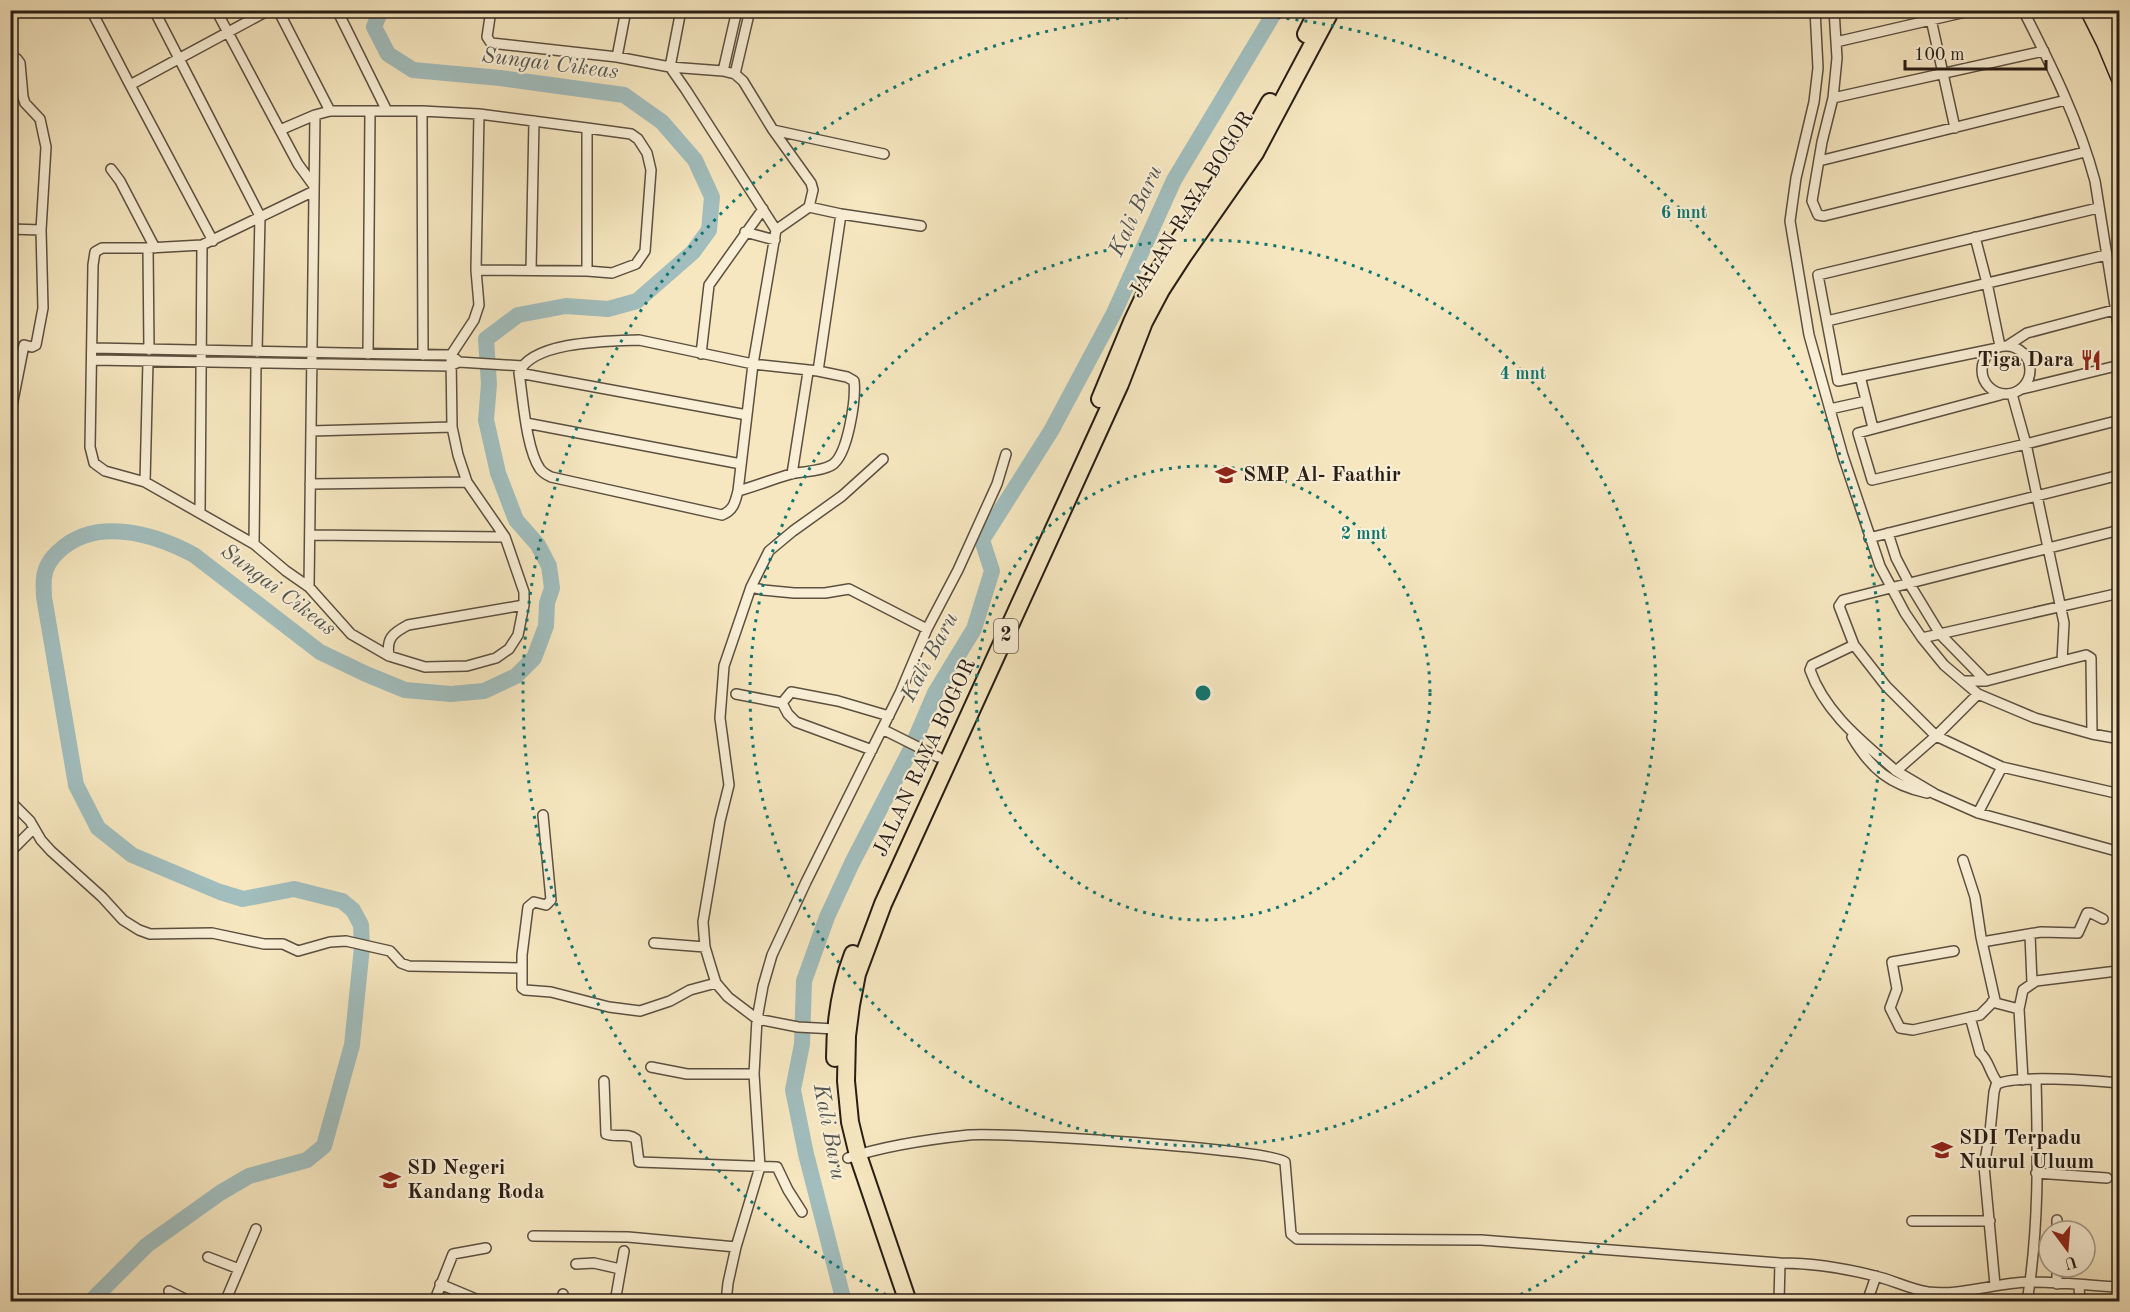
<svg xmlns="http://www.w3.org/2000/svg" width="2130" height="1312" font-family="'Old Standard TT',serif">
  <rect width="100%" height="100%" fill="#f6e7c0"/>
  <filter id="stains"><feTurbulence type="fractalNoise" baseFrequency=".00333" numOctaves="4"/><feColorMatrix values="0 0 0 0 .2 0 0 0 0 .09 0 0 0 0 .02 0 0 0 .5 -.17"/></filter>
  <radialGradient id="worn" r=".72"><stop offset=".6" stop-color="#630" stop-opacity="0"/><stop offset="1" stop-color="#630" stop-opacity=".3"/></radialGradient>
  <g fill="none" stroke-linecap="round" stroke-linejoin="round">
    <path stroke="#a1bdbd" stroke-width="16" d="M90 1302 147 1245 220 1193 249 1176 307 1160 324 1146 352 1045 362 947 361 925 353 910 342 901 294 889 243 899 220 892 132 855 98 828 76 785 44 597C44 591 43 584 44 578 45 567 51 558 59 551 96 516 155 534 194 555L320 652 366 674 405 690 451 694 484 691 516 676 534 658 546 626 547 603 552 588 549 566 538 545 516 520 498 473 486 420 489 384 486 339 518 315 566 306 608 309 637 301 693 252 709 230 712 197 695 160 662 122 624 95 500 78 413 70 388 54 374 27 381 10
      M844 1302 806 1154 793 1090 802 1044 804 981 827 917 852 863 911 749 935 693 974 629 992 571 982 540 1051 431 1114 313 1174 180 1276 10"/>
    <defs>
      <path id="street" d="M91 10 130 85
        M154 10 260 216 257 352
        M216 10 298 164 314 186
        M278 10 330 111
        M337 10 387 111
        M491 10 487 37 491 43 617 57 670 67 723 71 735 74 743 81 773 130 811 183 813 190 809 207 776 230 753 364 738 491
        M681 10 670 67 686 90 776 230
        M1815 10 1818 68 1814 102 1796 178 1790 221 1809 335 1843 456 1880 566 1905 613 1922 638 1944 665 1978 694 2035 718 2092 734 2120 739
        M1834 10 1837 58 1833 98 1822 142 1812 201 1818 215 1824 216 2085 152
        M1929 10 1955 128
        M2023 10C2051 65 2079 121 2095 181L2120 337
        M1836 42 1974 10
        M10 57 17 59 20 63 23 97 25 103 40 119 46 147 41 230 43 308 36 345 32 347 24 345 10 416
        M617 57 626 10
        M723 71 737 10
        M735 74 750 10
        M1833 98 2044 51
        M422 111 423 355
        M280 130 315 115 330 111H422L479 114 587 128 631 134 638 139 647 153 651 170 645 251 636 264 612 273 587 271 476 270
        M773 130 884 154
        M1819 161 2066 100
        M111 169 120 181 155 248
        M809 207 841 214 921 226
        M10 229 41 230
        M745 232 775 240
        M1975 237 1987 283 2000 346
        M213 241 130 85 269 10
        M202 245 148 248H102L95 252 93 265 90 447 94 463 105 471 145 482 254 544 286 571 309 587 351 634 389 656 425 667 467 666 496 658 509 649 518 635 524 605V592L505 537 467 482 458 455 452 427 451 355 474 320 479 305 476 270 479 114
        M148 248 149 350
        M531 270 534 121
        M587 271V128
        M1827 321 2106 255
        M639 340 753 364 818 371 847 377 854 381C856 399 848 455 832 465 820 472 804 471 791 474 773 479 756 486 738 491 735 502 734 510 722 515L551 477C547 475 543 473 540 469 526 449 523 398 519 373 531 341 609 341 639 340Z
        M1982 370a24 24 0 1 1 48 0a24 24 0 1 1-48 0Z
        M2007 346 2027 333 2114 310
        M1993 349 1838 381 1818 275 2098 208
        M368 354 370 112
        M701 354 709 285 763 209
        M93 360 450 366 459 362 451 355 93 348
        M459 362 522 366
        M818 371 841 214
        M519 373 747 415
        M1860 376 1873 428
        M2022 389 2120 365
        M2012 394 2026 444 2120 420
        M1830 409 1866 401
        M526 423 741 464
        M311 431 452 427
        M792 474 808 372
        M145 482 148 361
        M310 484 467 482
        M200 513 202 245 314 191
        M1888 533 1896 558 1909 583 1940 634 1986 681
        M310 535 505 537
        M1869 538 2120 475
        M254 544 256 363
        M309 587 315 115
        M751 587 763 590 794 593H825L849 589 927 629
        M1922 638 2120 593
        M1854 645 1812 665 1810 670C1825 713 1863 742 1896 771L1936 736 2002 767 2120 794
        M389 656C386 638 393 633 408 625L524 605
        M2062 661 2086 655 2091 658 2092 734
        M1963 681H1986L2062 661 2064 623 2026 444 1872 480 1858 433 2000 395
        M736 694 782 703 788 714 796 722 872 750
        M1978 694 1936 736 1886 686 1854 645 1839 606 1843 600 2120 530
        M782 703 791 692 838 701 889 716
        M882 729 938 757
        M1852 737C1871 769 1890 785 1927 793
        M1896 771 1935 794 1978 813 2120 852
        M10 801 30 821 41 840 51 851 102 897 123 920 139 930 150 934 212 933 264 944H283L298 951 330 942 346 941 390 951 401 963 409 966 521 968
        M1978 813 2002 767
        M543 815 551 900 546 905 534 902 528 907 522 955V988L525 990 551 992 609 1007 640 1011 670 1001 690 990 716 983
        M10 852 34 828
        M2030 935 2032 982
        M1982 942 2041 932 2078 933 2087 913H2091L2103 919
        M654 943 705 947
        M1954 951 1892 962 1897 989 1890 1008 1900 1028 1913 1030 1980 1015 1995 1000 1981 937 1975 897 1963 860
        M1992 1002 2019 1009
        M1970 1017 1980 1053C1989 1060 1990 1074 1998 1083
        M835 1029 798 1027 757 1019 728 997 716 983 711 967 705 947 703 922 720 821 729 785 720 718 724 666 751 587 769 551 793 531 842 496 883 459
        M651 1067 687 1074H754
        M2023 1080 2019 1009 2023 990 2036 981 2117 971
        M604 1081 606 1134C616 1138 627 1132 636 1139L639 1162 777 1167 788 1190 802 1212
        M848 1158C884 1146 931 1139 969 1135 1002 1132 1272 1149 1285 1162L1291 1234 1297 1239 1481 1240 1780 1263C1812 1263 1844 1268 1875 1276 1893 1280 1909 1289 1928 1292 1961 1296 1995 1283 2028 1282 2057 1281 2090 1286 2120 1287
        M2036 1173 2107 1178
        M2057 1220V1231
        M1912 1221H1990
        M533 1236 628 1237 736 1247
        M208 1257 239 1269
        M576 1264 594 1263 620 1269
        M2057 1267V1284
        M440 1284 483 1302
        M1995 1285 1984 1166 1990 1132 1994 1092 1996 1085C2010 1074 2097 1081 2120 1083
        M2079 1286 2080 1302
        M169 1291 191 1302
        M225 1302 256 1229
        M434 1302 453 1254 486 1248
        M561 1302 563 1294
        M615 1302 624 1251
        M726 1302 728 1283 736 1247 760 1167 754 1074 757 1019 763 986 772 955 806 882 900 693 927 629 958 570 997 484 1006 454
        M1779 1302 1780 1263
        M1867 1302 1876 1276
        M2027 1302C2039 1229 2038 1154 2036 1080"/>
      <path id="primary" d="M2088 10 2105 44 2120 80
        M2102 10 2120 47"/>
      <path id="highway" d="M1306 34 1318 10
        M1100 399 1132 322 1149 286 1172 250 1245 146 1270 102
        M835 1058C835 1021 840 988 853 954
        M908 1302 858 1155 850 1122 846 1081 847 1036 851 1005 857 974 883 904 1120 384 1144 322 1161 290 1183 256 1255 153 1331 10"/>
    </defs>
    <use href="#street" stroke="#5c5040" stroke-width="12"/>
    <use href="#primary" stroke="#281d16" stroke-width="18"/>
    <use href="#highway" stroke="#281d16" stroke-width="20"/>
    <use href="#street" stroke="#f9efd6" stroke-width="9"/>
    <use href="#primary" stroke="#f6e7c0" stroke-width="15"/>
    <use href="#highway" stroke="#f6e7c0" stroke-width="16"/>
  </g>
  <g fill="none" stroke="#0f766e" stroke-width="3" stroke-dasharray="3 6">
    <circle cx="1203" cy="693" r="227"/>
    <circle cx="1203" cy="693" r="453"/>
    <path d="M894 1299A680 680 0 1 1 1512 1299"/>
  </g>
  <defs>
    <symbol id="restaurant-bare" viewBox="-9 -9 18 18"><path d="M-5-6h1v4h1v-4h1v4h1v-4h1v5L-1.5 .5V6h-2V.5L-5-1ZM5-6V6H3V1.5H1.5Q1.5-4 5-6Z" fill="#8f2418" stroke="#f9efd6" stroke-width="2.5" paint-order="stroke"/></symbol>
    <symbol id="school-bare" viewBox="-9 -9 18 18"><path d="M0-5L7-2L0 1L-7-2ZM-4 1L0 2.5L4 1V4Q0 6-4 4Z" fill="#8f2418" stroke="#f9efd6" stroke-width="2.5" paint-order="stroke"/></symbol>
  </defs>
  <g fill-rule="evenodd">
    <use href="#restaurant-bare" x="2076" y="345" width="30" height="30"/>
    <use href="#school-bare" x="1211" y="460" width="30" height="30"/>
    <use href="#school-bare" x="1927" y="1135" width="30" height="30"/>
    <use href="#school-bare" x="375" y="1165" width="30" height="30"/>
  </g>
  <g text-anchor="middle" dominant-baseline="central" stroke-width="4.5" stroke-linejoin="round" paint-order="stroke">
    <rect fill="#f9efd6" stroke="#675c50" stroke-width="1.5" x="994" y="619" width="24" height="34" rx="4.5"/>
    <g font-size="20" font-weight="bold" fill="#281d16">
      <text x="1006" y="636">2</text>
    </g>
    <g font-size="21" fill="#281d16" stroke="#f9efd6">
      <text transform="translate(1192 205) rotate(-58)">JALAN RAYA BOGOR</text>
      <text transform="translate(925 758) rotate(-65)">JALAN RAYA BOGOR</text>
    </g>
    <g font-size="21" font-weight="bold" fill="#281d16" stroke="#f9efd6" text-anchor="start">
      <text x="2074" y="360" text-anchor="end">Tiga Dara</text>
      <text x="1243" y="475">SMP Al- Faathir</text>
      <text x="1959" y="1138">SDI Terpadu<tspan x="1959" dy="24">Nuurul Uluum</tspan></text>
      <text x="407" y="1168">SD Negeri<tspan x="407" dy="24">Kandang Roda</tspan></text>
    </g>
    <g font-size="22" font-style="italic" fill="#525550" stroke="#f9efd6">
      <text transform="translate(550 64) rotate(7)">Sungai Cikeas</text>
      <text transform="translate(1136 211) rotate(-65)">Kali Baru</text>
      <text transform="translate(278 590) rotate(37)">Sungai Cikeas</text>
      <text transform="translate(930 657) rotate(-62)">Kali Baru</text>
      <text transform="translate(829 1132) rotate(79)">Kali Baru</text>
    </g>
  </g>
  <circle cx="1203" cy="693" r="9" fill="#0f766e" stroke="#f9efd6" stroke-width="3"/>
  <g font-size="18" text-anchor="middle" font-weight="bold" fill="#0f766e" stroke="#f9efd6" stroke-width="4.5" stroke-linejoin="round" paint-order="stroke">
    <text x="1684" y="218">6 mnt</text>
    <text x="1523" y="379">4 mnt</text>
    <text x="1364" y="539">2 mnt</text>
  </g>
  <rect width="2130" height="1312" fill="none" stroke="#f6e7c0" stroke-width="36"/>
  <rect x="12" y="12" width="2106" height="1288" fill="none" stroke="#281d16" stroke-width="3"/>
  <rect x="18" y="18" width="2094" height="1276" fill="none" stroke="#281d16" stroke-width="1.5"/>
  <g transform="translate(2067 1249) rotate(164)"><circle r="28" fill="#f9efd6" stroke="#a59b89" stroke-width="1.5"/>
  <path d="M0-4.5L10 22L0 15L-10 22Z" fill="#8f2418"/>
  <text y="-9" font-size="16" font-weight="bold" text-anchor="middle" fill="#281d16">U</text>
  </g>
  <path d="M1905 60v9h141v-9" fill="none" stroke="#281d16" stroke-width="3"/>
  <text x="1914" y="60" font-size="18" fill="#281d16" stroke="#f9efd6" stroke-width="4.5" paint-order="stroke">100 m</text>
  <rect width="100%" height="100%" filter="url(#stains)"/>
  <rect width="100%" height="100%" fill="url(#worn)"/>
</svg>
